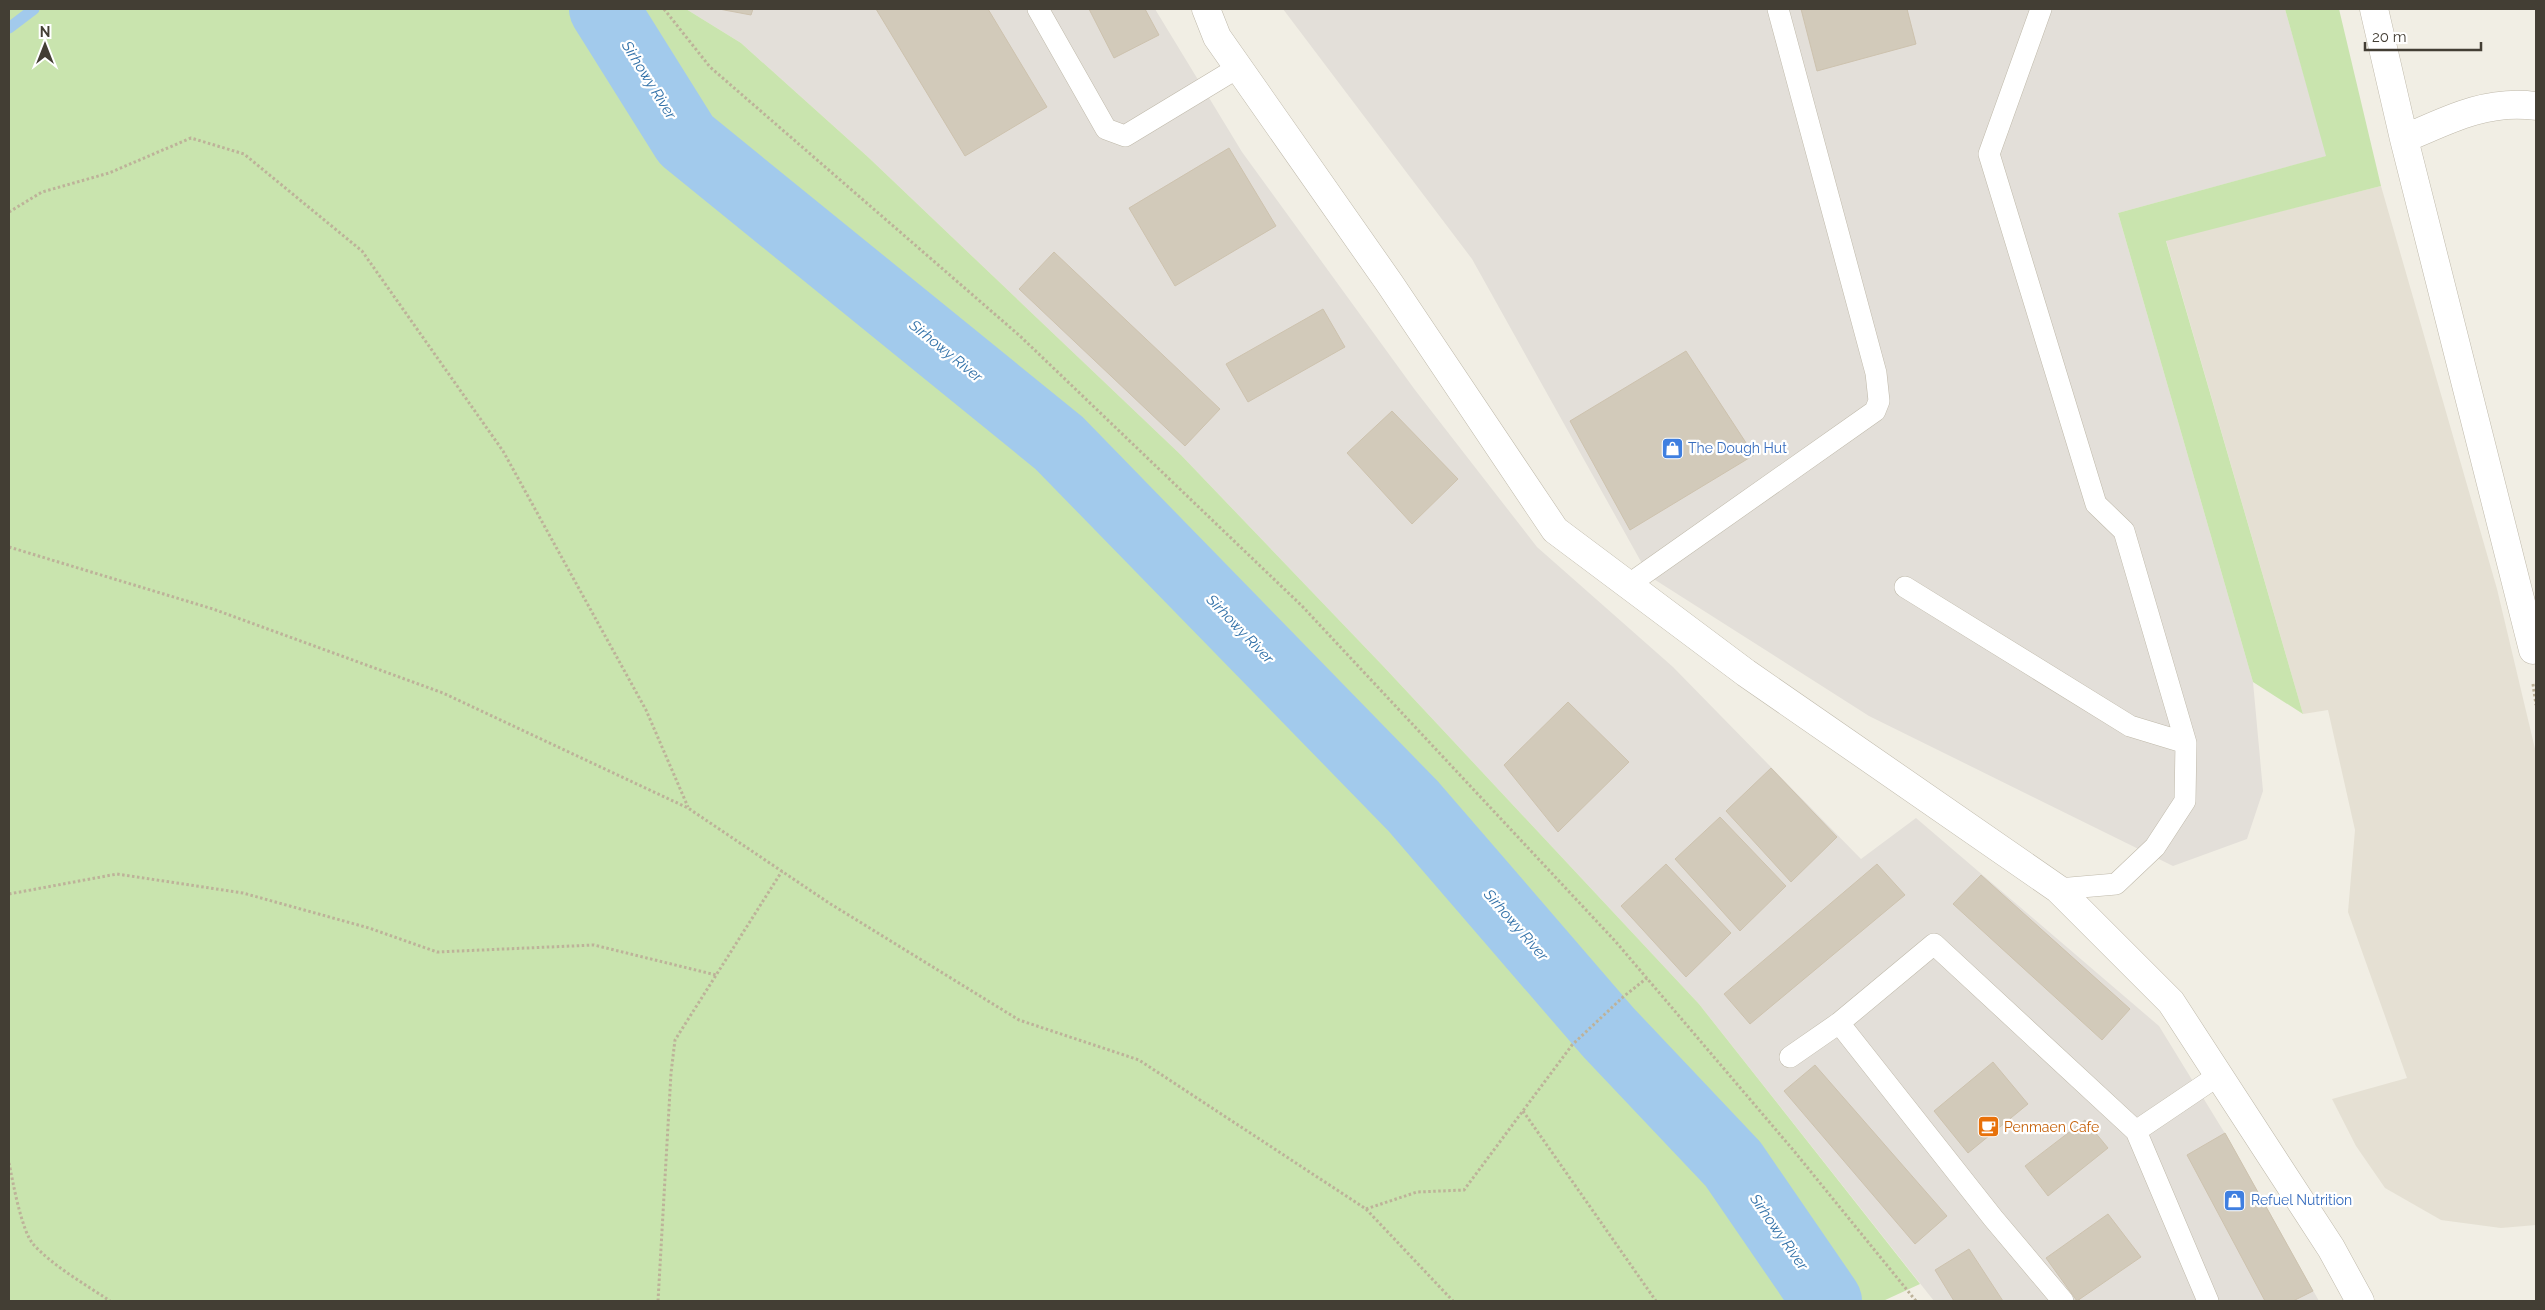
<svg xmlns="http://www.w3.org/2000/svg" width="2545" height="1310" font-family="Raleway,sans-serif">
  <rect width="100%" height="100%" fill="#f1eee4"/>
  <path fill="#e5e0d3" d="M2381 186 2497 589 2536 753V1225L2501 1228 2441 1220 2385 1188 2356 1146 2332 1099 2407 1078 2348 912 2355 830 2328 710 2303 714 2166 240Z"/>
  <path fill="#e3dfd9" d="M686 9H1155L1242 152 1415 390 1537 547 1673 667 1861 859 1916 818 2159 1026 2229 1140 2319 1301H1934L1699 1004 1384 667 1181 455 868 157 741 43Z
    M1283 9H2285L2327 156 2118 213 2253 682 2263 791 2247 839 2173 866 1869 716 1649 576 1472 259Z"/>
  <path fill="#c9e4ae" d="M9 9H686L741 43 868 157 1181 455 1384 667 1699 1004 1920 1284 1883 1301H9Z
    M2285 9H2339L2381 186 2166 241 2303 714 2253 682 2118 213 2326 156Z"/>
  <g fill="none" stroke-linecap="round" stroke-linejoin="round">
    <path stroke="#a2caec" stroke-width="11" d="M9 28 34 9"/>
    <path stroke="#a2caec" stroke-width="70" d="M604 9 686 140 1059 443 1413 806 1609 1033 1733 1164 1827 1301"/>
  </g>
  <path fill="#d2caba" stroke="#cdc2ae" d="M719 9H753L751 15Z
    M876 9H988L1047 107 965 156Z
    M1089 9H1145L1159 35 1114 58Z
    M1801 9H1907L1916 44 1817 71Z
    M1229 148 1276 226 1175 286 1129 208Z
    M1054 252 1220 409 1185 446 1019 289Z
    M1323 309 1345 347 1248 402 1226 364Z
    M1686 351 1754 455 1630 530 1570 421Z
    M1392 411 1458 479 1412 524 1347 453Z
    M1568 702 1629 762 1558 832 1504 765Z
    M1771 768 1837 837 1791 882 1726 811Z
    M1720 817 1786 886 1740 931 1675 859Z
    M1666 864 1731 933 1686 977 1621 906Z
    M1877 864 1905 895 1750 1024 1724 994Z
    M1981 875 2130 1009 2102 1040 1953 904Z
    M1993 1062 2028 1104 1968 1153 1934 1111Z
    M1815 1065 1947 1216 1915 1244 1784 1091Z
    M2085 1120 2108 1148 2048 1196 2025 1166Z
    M2225 1133 2313 1291 2293 1301H2265L2187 1155Z
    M2108 1214 2141 1257 2077 1301 2046 1258Z
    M1969 1249 2003 1301H1954L1935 1270Z"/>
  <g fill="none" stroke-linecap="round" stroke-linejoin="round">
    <defs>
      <path id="service" d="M1038 9 1106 129 1125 136 1239 67
        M2041 9 1989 154 2096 504 2124 531 2186 743 2185 801 2155 847 2116 884 2058 889
        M1628 585 1875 411 1879 401 1876 373 1778 9
        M1905 587 2130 726 2186 743
        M1839 1023 1993 1218 2063 1301
        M1790 1057 1839 1023 1934 944 2136 1131 2219 1075
        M2136 1131 2208 1301"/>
      <path id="minor" d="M1206 9 1217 37 1390 284 1555 530 1746 673 2058 889 2171 1002 2331 1248 2360 1301
        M2374 9 2404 139
        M2533 650 2404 139C2447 120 2487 99 2536 106"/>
    </defs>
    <use href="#service" stroke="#bfb9aa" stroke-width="22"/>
    <use href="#minor" stroke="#bfb9aa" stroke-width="29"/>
    <path stroke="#bdb299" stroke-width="3" stroke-dasharray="2.5 2.5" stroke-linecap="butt" d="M664 9 710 67 1020 336 1302 606 1616 942 1794 1151 1916 1301
      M9 212 42 192 109 173 191 138 244 154 362 251 503 451 646 710 688 807
      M9 547 213 609 443 693 688 808 829 903 1019 1020 1139 1060 1366 1209 1453 1301
      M2533 684 2536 705
      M9 894 117 874 243 893 369 928 437 952 594 945 716 975
      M1523 1111 1656 1301
      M9 1163C13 1182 21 1229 33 1244 54 1267 85 1284 110 1301
      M1366 1209 1417 1192 1464 1190 1572 1045 1623 997 1647 978
      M658 1301 671 1073 675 1040 782 871"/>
    <use href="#service" stroke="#fff" stroke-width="21"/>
    <use href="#minor" stroke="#fff" stroke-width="28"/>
  </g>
  <defs>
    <symbol id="shop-square" viewBox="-11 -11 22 22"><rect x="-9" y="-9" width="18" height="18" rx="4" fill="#3f7fe0" stroke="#fff"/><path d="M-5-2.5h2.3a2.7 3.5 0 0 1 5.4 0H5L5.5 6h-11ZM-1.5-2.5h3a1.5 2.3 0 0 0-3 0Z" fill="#fff"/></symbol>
    <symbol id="cafe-square" viewBox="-11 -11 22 22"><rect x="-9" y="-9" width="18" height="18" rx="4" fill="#e8710a" stroke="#fff"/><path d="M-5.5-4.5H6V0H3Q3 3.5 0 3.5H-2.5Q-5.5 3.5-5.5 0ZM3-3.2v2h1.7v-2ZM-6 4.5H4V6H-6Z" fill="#fff"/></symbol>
  </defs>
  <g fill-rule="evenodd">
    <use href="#shop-square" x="1660" y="436" width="25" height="25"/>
    <use href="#cafe-square" x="1976" y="1114" width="25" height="25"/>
    <use href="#shop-square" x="2222" y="1188" width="25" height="25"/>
  </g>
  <g text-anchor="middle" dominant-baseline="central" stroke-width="4.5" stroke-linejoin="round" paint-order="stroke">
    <g font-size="14" fill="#366cbe" stroke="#fff" text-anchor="start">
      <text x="1688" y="448">The Dough Hut</text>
      <text x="2251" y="1200">Refuel Nutrition</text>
    </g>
    <g font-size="14" fill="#c56008" stroke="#fff" text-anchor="start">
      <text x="2004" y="1127">Penmaen Cafe</text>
    </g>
    <g font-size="15" font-style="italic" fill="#3372a9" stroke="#fff">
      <text transform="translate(649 80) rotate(58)">Sirhowy River</text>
      <text transform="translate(946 351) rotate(39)">Sirhowy River</text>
      <text transform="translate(1240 629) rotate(46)">Sirhowy River</text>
      <text transform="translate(1516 925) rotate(49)">Sirhowy River</text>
      <text transform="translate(1779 1232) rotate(55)">Sirhowy River</text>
    </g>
  </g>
  <rect width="2545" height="1310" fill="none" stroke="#433e34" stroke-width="20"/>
  <g transform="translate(45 45)" stroke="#ffffff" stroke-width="4" paint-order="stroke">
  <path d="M0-4L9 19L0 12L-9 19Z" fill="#433e34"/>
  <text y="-8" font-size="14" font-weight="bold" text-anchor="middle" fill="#433e34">N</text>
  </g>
  <path d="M2365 42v8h116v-8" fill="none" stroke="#433e34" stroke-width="2.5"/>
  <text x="2372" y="42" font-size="15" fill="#433e34" stroke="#ffffff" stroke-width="4" paint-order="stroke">20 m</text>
</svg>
